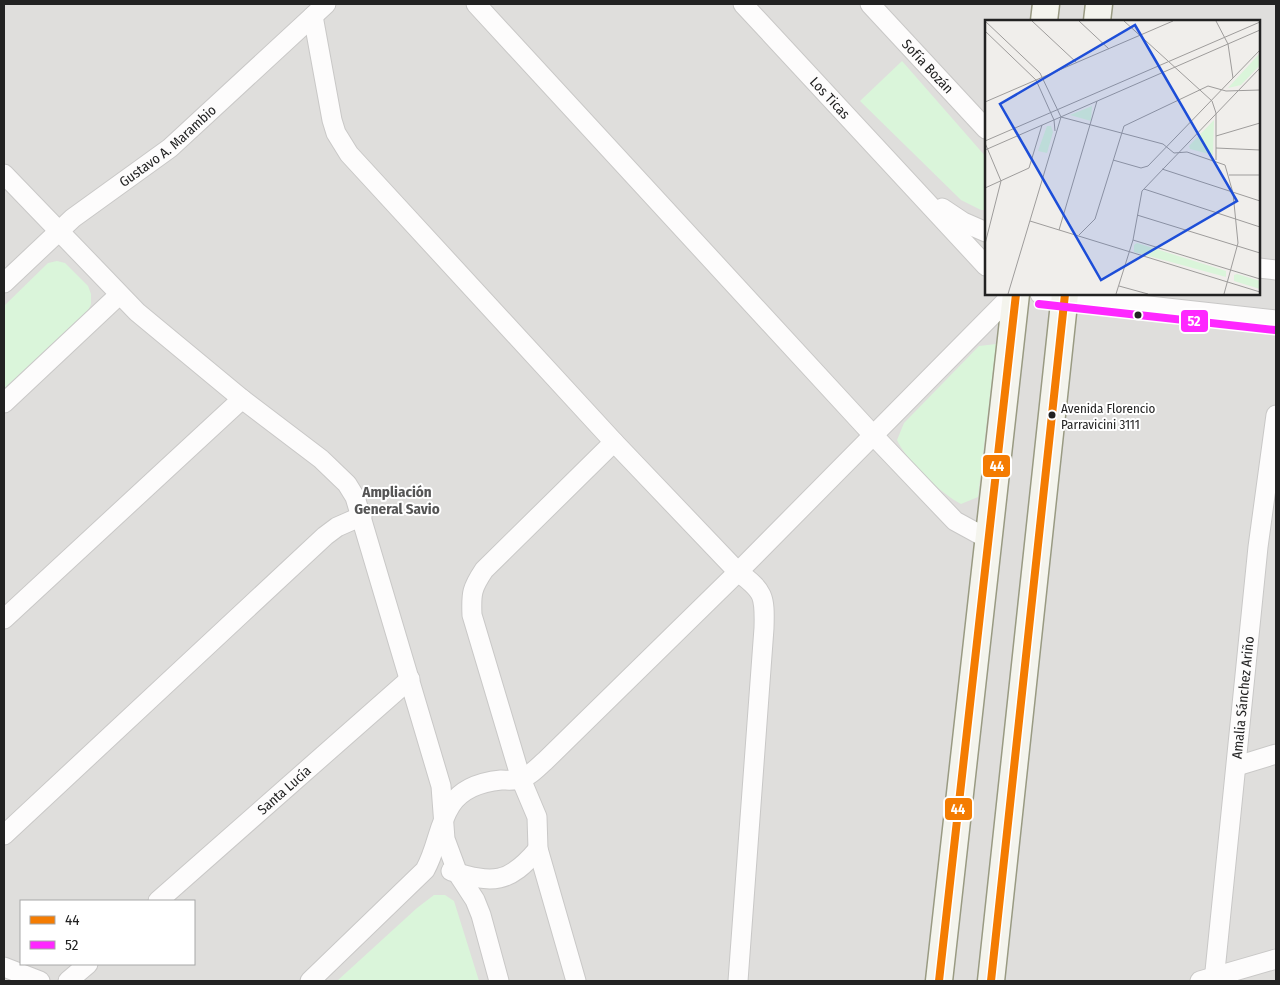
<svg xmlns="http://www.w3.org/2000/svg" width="1280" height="985" font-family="'Fira Sans Condensed',sans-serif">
  <rect width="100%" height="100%" fill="#f0eeeb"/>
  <path fill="#dfdedc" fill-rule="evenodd" d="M4 4H1276V981H4ZM986 21H1259V294H986ZM21 901H194V964H21Z"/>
  <path fill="#daf5da" d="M902 61 986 157V210H981L961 200 860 101Z
    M57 261 65 263 88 286 91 294V304L87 313 4 389V306L48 263Z
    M996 344 978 497 961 504C941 494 906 460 897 440L904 423 979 346Z
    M434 895H445L454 901 479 981H337L417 908Z"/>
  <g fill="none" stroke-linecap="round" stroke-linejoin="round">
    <defs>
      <g id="street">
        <path d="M476 4 873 435 955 521 988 539"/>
        <path id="s1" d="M743 4 986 266"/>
        <path id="s2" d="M870 4 986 129"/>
        <path d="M313 16 332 120 336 133 349 154 614 442 738 572C764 591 765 596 764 628L738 981"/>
        <path d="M4 174 137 312 242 399 321 459 347 484 355 497 441 786 445 839 458 874 475 900 481 915 499 981"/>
        <path d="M942 208 963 222 986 232"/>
        <path d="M1259 268 1276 270"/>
        <path id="s3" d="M4 283 73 218 170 148 326 4"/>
        <path d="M1040 294 1276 320"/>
        <path d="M4 403 119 295"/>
        <path d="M4 619 242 399"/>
        <path d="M1237 766 1276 754"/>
        <path d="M4 835 325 536 337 527 362 516"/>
        <path d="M451 871C493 884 509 884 538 849"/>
        <path id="s4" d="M158 901 410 679"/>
        <path d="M4 967 40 981"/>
        <path d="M68 981 88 964"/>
        <path d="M310 981 425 870C437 849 438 825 451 805 462 788 481 782 501 780 507 780 514 781 520 779 529 777 538 767 545 761L738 572 1013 294"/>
        <path d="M576 981 538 849 537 817 521 779 472 615C471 593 472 588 484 570L614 442"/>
        <path d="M1200 981 1276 959"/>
        <path id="s5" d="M1214 981 1258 547 1276 415"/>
      </g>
      <path id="secondary" d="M1044 21 1046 4
        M1097 21 1099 4
        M939 981 1016 294
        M991 981 1065 294"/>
    </defs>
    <use href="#street" stroke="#c9c8c7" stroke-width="21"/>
    <use href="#secondary" stroke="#999a82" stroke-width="29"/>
    <use href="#street" stroke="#fdfcfc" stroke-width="19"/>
    <use href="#secondary" stroke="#f4f4ed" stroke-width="26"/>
    <defs>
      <path id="bus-1" d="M939 981 1016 294
        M991 981 1065 294"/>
      <path id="bus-2" d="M1039 304 1275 330"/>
    </defs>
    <use href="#bus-1" stroke="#fff" stroke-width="11"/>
    <use href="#bus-2" stroke="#fff" stroke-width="11"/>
    <use href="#bus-1" stroke="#f47c02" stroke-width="8"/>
    <use href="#bus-2" stroke="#fe27ff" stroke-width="8"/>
  </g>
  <g fill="#222" stroke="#fff" stroke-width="2">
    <circle cx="1138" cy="315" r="4.5"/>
    <circle cx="1052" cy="415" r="4.5"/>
  </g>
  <g text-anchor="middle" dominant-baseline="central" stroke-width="4" stroke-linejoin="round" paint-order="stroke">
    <g font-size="13" fill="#222" stroke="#fff" text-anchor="start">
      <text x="1061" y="408">Avenida Florencio<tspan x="1061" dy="16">Parravicini 3111</tspan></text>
    </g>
    <g font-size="14" fill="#222" stroke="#fff">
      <text stroke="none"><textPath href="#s2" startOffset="85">Sofía Bozán</textPath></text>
      <text stroke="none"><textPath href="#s1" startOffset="128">Los Ticas</textPath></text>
      <text stroke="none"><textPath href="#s3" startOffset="214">Gustavo A. Marambio</textPath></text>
      <text stroke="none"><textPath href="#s5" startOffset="285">Amalia Sánchez Ariño</textPath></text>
      <text stroke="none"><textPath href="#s4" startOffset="168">Santa Lucía</textPath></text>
    </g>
    <g font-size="15" font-weight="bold" fill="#555" stroke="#fff">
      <text x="397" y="492">Ampliación<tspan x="397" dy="17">General Savio</tspan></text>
    </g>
  </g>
  <g transform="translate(985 20)">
    <rect width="275" height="275" fill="#f0eeeb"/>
    <path d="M275 33V45L256 65 243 68ZM107 86 106 101 85 95ZM229 100 228 135 205 129 204 126ZM62 106H66L68 112 62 133 53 131ZM152 223 241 251V257L149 232V225ZM252 254 275 261V269L249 261V255Z" fill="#daf5da"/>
    <path fill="none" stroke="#9e9c9b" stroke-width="1" d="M0 1 55 53 76 97M47 1 92 43M94 1 124 29M139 1 227 81 231 93V140M231 1 243 24 248 58M0 11 51 60 69 100 70 111M0 82 188 1M76 97 178 124 189 133 202 132 240 145 248 173 253 223 239 274M231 116 275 103M0 121 275 2M0 123 16 161 0 224M231 128 275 130M0 130 275 10M128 140 156 148 163 146 275 30M177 149 275 181M244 155H275M0 168 44 148 57 105M159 169 275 207M152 195 275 233M45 201 275 272M74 210 112 81M94 215 110 199 139 106 223 66 241 71 275 70M148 220 275 259M134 266 163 274M23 274 76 97M131 274 148 220 157 171 275 48"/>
    <path fill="#1d4ed8" fill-opacity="0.15" stroke="#1d4ed8" stroke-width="2.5" d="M150 5 252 181 116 260 15 84Z"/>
    <rect width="275" height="275" fill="none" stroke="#222" stroke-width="2.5"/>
  </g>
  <g stroke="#fff" stroke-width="2">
    <rect x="1180" y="309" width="29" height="24" rx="5" fill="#fe27ff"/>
    <rect x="982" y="454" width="29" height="24" rx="5" fill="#f47c02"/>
    <rect x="944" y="797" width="29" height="24" rx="5" fill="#f47c02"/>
  </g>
  <g font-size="14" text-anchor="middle" font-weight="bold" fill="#fff">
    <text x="1194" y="326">52</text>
    <text x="997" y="471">44</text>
    <text x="958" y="814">44</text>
  </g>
  <rect width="1280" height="985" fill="none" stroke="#222222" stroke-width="10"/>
  <rect x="20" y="900" width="175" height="65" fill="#ffffff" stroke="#a7a7a7"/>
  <rect x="30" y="916" width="25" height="8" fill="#f47c02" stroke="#a7a7a7"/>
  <text x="65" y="925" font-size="15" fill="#222222">44</text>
  <rect x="30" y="941" width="25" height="8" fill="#fe27ff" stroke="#a7a7a7"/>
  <text x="65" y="950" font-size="15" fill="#222222">52</text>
</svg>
